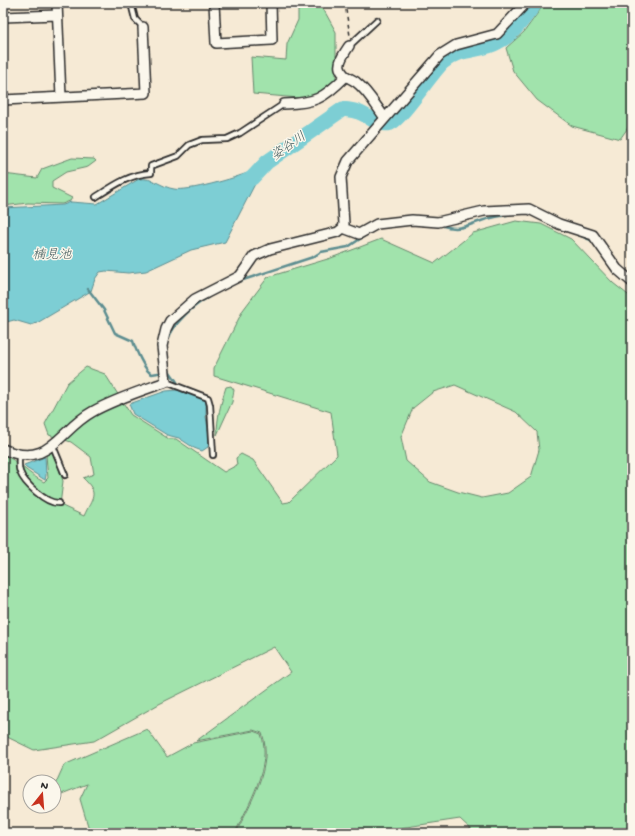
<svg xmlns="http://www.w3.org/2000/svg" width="635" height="836" font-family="'Gochi Hand','Klee One',sans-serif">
  <rect width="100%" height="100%" fill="#f6ead5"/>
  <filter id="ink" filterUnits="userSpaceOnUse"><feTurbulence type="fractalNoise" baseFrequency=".025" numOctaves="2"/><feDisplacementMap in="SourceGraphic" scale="8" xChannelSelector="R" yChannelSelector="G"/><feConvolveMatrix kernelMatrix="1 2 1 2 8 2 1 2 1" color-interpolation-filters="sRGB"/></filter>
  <g filter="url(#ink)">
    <path fill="#a1e3ac" stroke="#66876c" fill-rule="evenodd" d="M298 3H320L336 32V79L316 95 299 98 253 94 251 57 286 60 287 44 298 20Z
      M545 3H632V122L620 139 572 126 537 100 513 71 506 48 524 32Z
      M72 158 94 159 96 161 88 167 66 172 52 181V188L72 198 70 201 62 204 28 203 3 206V174L37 178 42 169Z
      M516 221 541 224 571 239 613 283 632 298V833H475L460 819 386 830 385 833H236C250 803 274 766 262 733L253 730 196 741 291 672 274 647 159 704 94 741 34 750 3 735V454C18 461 29 475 44 482L48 478 46 455 53 451 63 481 60 505 84 516C92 498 100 494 83 478L94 474 91 457 71 442 49 435 45 424 67 383 86 367 105 374 131 415 169 439H176L224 472 237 465 236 458 241 454 253 460 283 503 289 502 337 455 331 412 214 376V368L243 310 268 277 331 258 381 239 435 263 473 233ZM455 385 516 412 537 432 539 450 531 477 508 493 482 498 458 492 430 482 406 461 401 437 413 408 433 392Z
      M231 386 234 390 232 402 217 435C217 417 221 403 226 387Z
      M147 729 167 757 193 743 253 731 261 734C273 765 248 805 235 833H91L88 826 80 799 87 784 59 795 55 785 64 765Z"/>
    <path fill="#7dced4" stroke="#5c8d90" d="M250 172 257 180 225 242 191 250 146 271 128 273 106 271 100 272 95 279 91 291 37 323 31 325 14 320 3 323V208L63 205 71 202 97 204 139 179C153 177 161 187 174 189 188 192 235 178 250 172Z
      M178 390C186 395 199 394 206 400V417L210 441 208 447 202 451 194 448 179 438 167 435 133 414 129 404 166 391Z
      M45 457 46 475 45 480 26 468 24 465Z"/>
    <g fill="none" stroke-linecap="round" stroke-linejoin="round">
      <path stroke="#5c8d90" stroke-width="2.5" d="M440 225C459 231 463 227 481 221 491 217 502 216 512 214
        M579 235 593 241
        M240 281 313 257 321 252 348 247 369 233
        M88 289 104 310 115 333 133 341C135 348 145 372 152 374 152 374 158 373 158 373
        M168 340C173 323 193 306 209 297
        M168 369 177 382"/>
      <path stroke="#7dced4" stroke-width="15" d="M236 187 252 178 267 162 343 109C348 110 353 110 358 112 370 116 378 127 391 123 400 120 431 74 442 63 461 46 479 53 498 42 514 35 525 16 536 3"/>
      <defs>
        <path id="lane" d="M131 3 135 19 143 27
          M349 46 377 20
          M96 197C113 186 130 174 151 173V166L178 156 189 145 202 140 227 139 240 133 284 104
          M166 382 208 398 210 405 213 455
          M53 446 65 475
          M19 456C19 461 18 467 20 472 24 483 46 504 59 503"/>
        <path id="street" d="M57 3 61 97
          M214 3 216 43 272 40 271 3
          M3 17 57 15
          M349 46C346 51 338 61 340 68 343 77 349 77 356 82 368 91 376 106 385 118
          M3 100 146 93 143 27
          M284 104C315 103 323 99 345 77
          M343 228 359 234 377 224 412 220 438 222 484 211 529 209 559 224 593 235 617 269 632 282
          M3 449C49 470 59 430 92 412 115 399 141 391 166 382L162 346 166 329 170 321 195 299 240 276 254 256 270 249 338 232 343 228 344 224 341 177 348 161 440 55 456 45 497 34 526 3"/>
      </defs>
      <use href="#lane" stroke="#2b2b2b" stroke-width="8"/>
      <use href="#street" stroke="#2b2b2b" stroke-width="12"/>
      <path stroke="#2b2b2b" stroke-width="1.5" stroke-dasharray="4 3" stroke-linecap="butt" d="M347 3 346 10 350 36"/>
      <use href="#lane" stroke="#fbf7ec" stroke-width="4.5"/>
      <use href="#street" stroke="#fbf7ec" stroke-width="9"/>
    </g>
  </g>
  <g text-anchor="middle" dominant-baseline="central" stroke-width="3" stroke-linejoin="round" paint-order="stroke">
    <g font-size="13" font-style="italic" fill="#445c5e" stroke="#fbf7ec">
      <text transform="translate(289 147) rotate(-35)">姿谷川</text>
      <text x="52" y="255">楠見池</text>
    </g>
  </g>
  <rect width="635" height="836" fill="none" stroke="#fbf7ec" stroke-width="16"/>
  <rect x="8" y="8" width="619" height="820" fill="none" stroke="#2b2b2b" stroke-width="1.5" filter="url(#ink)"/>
  <g transform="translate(42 794) rotate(17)"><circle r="19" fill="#fbf7ec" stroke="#a8a59f"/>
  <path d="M0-3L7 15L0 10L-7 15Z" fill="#c8321e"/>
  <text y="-6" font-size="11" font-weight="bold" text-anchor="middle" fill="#2b2b2b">N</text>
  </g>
</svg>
